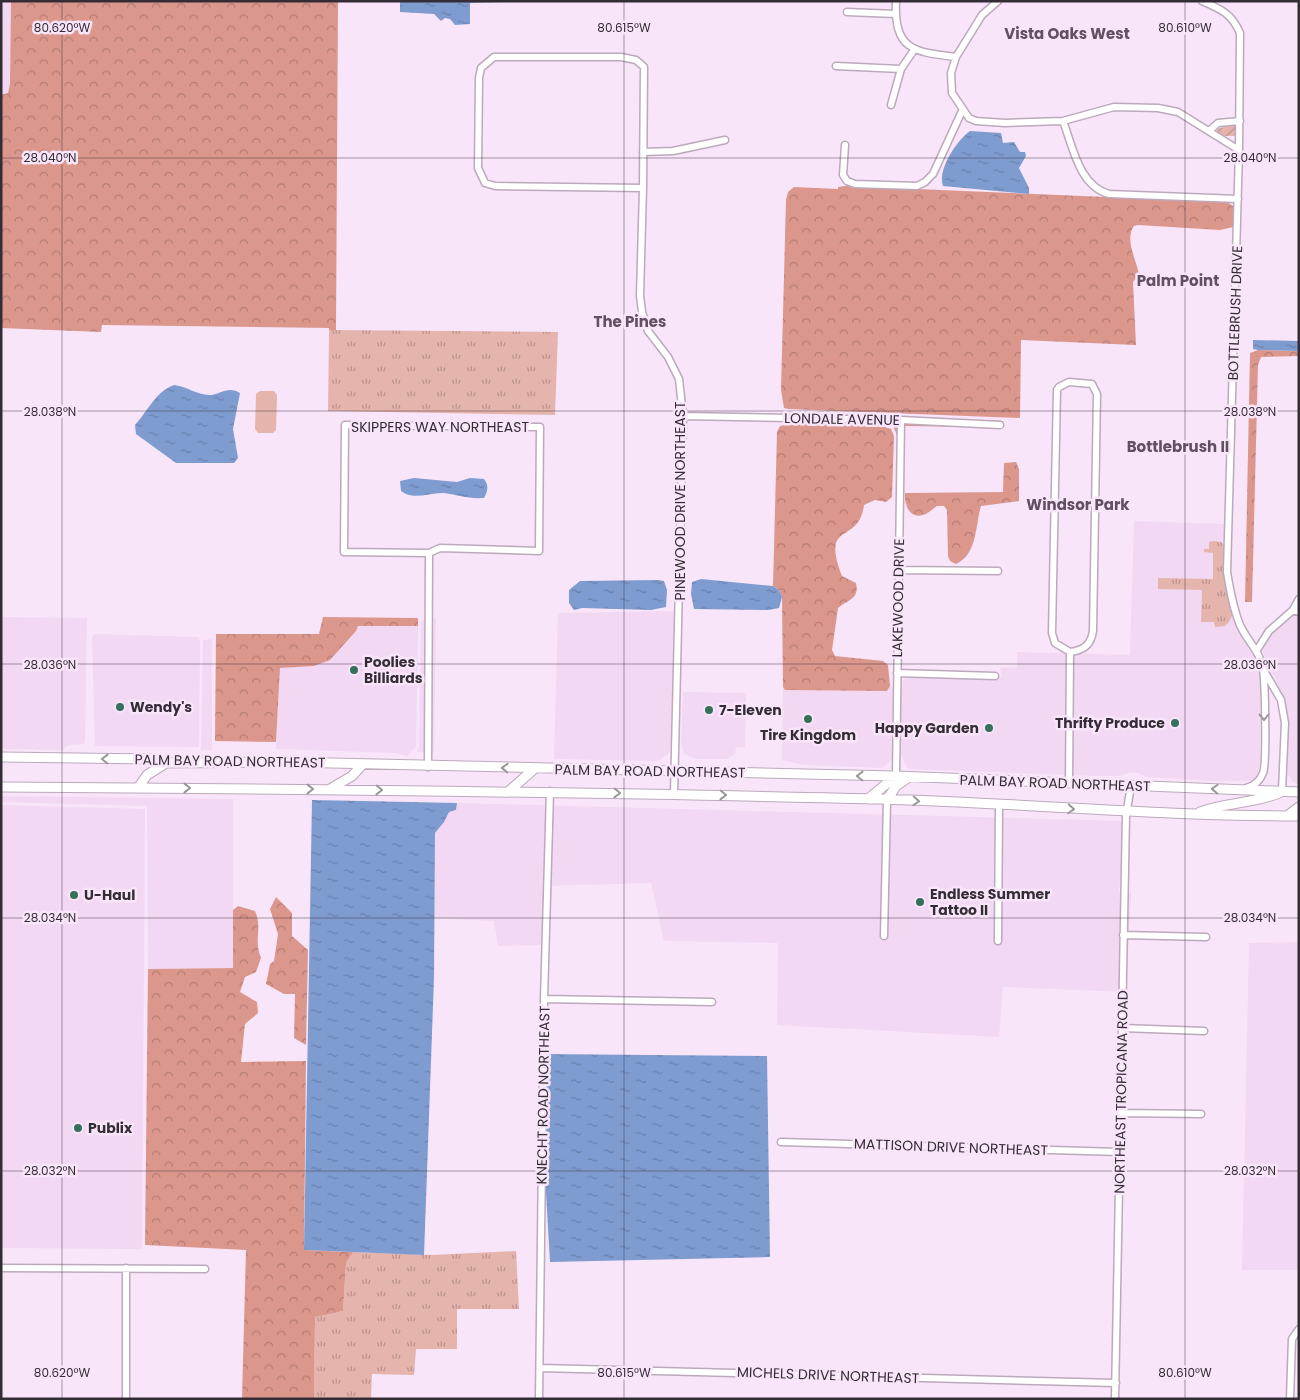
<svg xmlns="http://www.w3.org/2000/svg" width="1300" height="1400" font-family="Poppins,sans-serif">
  <defs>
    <pattern id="grass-tufts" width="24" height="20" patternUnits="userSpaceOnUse" patternTransform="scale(1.25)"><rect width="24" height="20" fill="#e5b4ac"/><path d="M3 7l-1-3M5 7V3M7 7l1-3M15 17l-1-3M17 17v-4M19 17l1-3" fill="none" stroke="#ba938d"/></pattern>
    <pattern id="forest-crowns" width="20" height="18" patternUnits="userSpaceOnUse" patternTransform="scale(1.25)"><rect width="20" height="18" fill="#dc978d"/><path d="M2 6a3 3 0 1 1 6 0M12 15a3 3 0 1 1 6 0" fill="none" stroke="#b37c74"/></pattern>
    <pattern id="garden-furrows" width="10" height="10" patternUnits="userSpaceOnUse" patternTransform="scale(1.25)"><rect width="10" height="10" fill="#e5b4ac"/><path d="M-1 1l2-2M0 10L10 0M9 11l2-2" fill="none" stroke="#ba938d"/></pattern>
    <pattern id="water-ripples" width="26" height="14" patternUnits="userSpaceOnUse" patternTransform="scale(1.25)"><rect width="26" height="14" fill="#7f9cd1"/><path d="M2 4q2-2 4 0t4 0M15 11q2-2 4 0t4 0" fill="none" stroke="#6980aa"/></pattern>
  </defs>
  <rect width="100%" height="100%" fill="#f9e5fa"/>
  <path fill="#f2d8f2" d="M1 1H11L10 84 8 93 1 95Z
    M1134 521 1227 524V597L1232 616 1251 645 1260 678V763L1257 778 1251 781H1212L1146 777 1138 773H1127L1121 776H1097L909 769 906 766 901 754V683L907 676 986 678 994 682 1002 676 1000 668 1017 667V652L1130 655Z
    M677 611 672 746 668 754 658 761 554 759 558 613Z
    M1293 615 1299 616V784L1293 782 1288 774V719L1284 699 1276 680 1264 660 1263 651 1271 633Z
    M1 617 87 618 85 741 83 744 69 745 62 750 1 749Z
    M425 618H436L434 753 417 752 419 747 421 622Z
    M358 626H418L416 747 407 756 397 753 276 749 280 668 314 666 346 640 356 631Z
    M95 634 199 637 200 643 199 747 95 746 92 637Z
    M212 639V750H201L203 640Z
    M890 686 893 688 892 759 883 768 803 765 782 760 783 687 786 690 887 691Z
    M683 692 746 693 745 747H736L735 754 727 759H696L684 754 681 742Z
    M1 796 233 799V968L148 969 147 806 1 802Z
    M457 803 1125 821 1119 892 1131 893 1126 992 1003 987 999 1037 777 1025 778 943 664 941 651 883 544 886 541 945 498 946 494 921 434 918 435 833 444 822 449 812 456 810Z
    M1 805 145 809 142 1249 1 1248Z
    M1299 942V1270H1242L1249 943Z"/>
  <path fill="url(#grass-tufts)" d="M329 330 558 332 555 415 328 411Z
    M1214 541 1221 542 1226 547V581L1233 614 1229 622 1225 626 1215 627 1214 622H1201L1202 590 1158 589V578L1213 579V553L1204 552V549H1209V542Z
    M516 1251 519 1309H457V1349H416L414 1375 372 1374 371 1399H314L315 1316 343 1311 346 1263 353 1252 431 1255Z"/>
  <path fill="url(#forest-crowns)" d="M11 1H338L336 330H329V328L102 325 101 332 1 328V95L8 93 10 84Z
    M845 186 1227 202 1233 206V227L1220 230 1138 225 1134 226C1124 239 1137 261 1139 275L1133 282 1136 345 1021 340 1020 418 788 409 784 408 781 390 786 200 788 192 794 187 838 189V187Z
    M1258 350 1299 351V356L1261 357 1258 365 1252 602H1245L1250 353Z
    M792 413 1003 421V426L981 425 980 427 905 426 898 493 897 435 893 426 885 423 793 420Z
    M793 423 885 427 891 429 894 436 892 497 886 502 875 500 864 505C859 546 820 519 842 576L856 583C860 599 847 600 838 608L832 650 835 656 883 661 888 665 890 686 887 691 785 690 783 687 782 597 779 590 773 586 777 432 780 426Z
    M1016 462 1019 469V501L981 506C975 525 978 554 956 564L950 561 948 556 947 510 944 506H937C932 509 928 514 923 515 909 519 904 504 905 493L1003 492 1004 463Z
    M323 617 418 618V626H358L356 631 330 660 314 666 280 668 276 742 215 741 216 634H319Z
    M276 897 292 913V936L308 950 306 1045 294 1038 295 994H284L266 984 270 964 274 961 278 934 270 909Z
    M238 906 255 911C263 929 253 939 261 958L256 972 245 977 240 992 257 1002 258 1013 245 1024 241 1062 306 1061 304 1250 353 1252 346 1263 343 1311 315 1317 314 1399H242L246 1250 145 1245 148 969 233 968V910Z"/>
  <path fill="#e5b4ac" d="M260 391H274L277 395 276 430 273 433H258L255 429 256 394Z"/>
  <path fill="url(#garden-furrows)" d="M1233 125 1236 127V136H1222L1218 133 1216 129Z"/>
  <path fill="url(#water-ripples)" d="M400 1H530L470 3V24L455 25 450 19 445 18 441 21 434 14 400 12Z
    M970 131 1001 133 1003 143 1014 142 1020 152H1025L1026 156 1019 168 1029 188V194L943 186C937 170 957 140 970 131Z
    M1253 340 1299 341V351L1258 350 1253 349Z
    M174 385C186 386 197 395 209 395 220 395 228 385 240 393L233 429 238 458 234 463H176L136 434 135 425C148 411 155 392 174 385Z
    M414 478 457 482 470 478 484 479C489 485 488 491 484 498 467 499 459 495 444 493 430 492 413 501 401 491L400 481Z
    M701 579 773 586 779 590 782 597 779 608 768 610 694 609 691 594 692 582Z
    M658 580 664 581 667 590 666 607 651 610 582 608 574 610 569 603V590L580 581Z
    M312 800 457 803 456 810 449 812 444 822 435 833 434 978 424 1255 304 1250Z
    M538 1054 767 1056 770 1257 550 1262Z"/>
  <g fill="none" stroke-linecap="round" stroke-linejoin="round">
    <defs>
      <path id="street" d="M896 1C894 50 913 52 956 57
        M998 1 982 15 956 57 951 73 952 93 969 118 976 121 1005 123 1063 121 1114 107 1158 108 1178 112 1239 150
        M1202 1C1221 9 1232 14 1240 33L1239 150 1227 572C1230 590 1233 608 1240 625 1247 641 1260 651 1263 669 1265 682 1267 764 1263 773 1260 781 1254 786 1246 788
        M847 12 896 14
        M494 57H621L636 60 644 67 643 188 495 186 485 183 478 168 479 78 481 68Z
        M836 66 901 69 914 50
        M891 105 901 69
        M1063 121C1073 147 1079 186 1109 194L1238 199
        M1209 131 1218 123 1240 121
        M845 145 843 175 847 181 855 184 917 186 925 182 933 174 962 111
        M643 152 673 151 725 140
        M643 188 640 296 642 312 648 331 668 357 679 379 683 416 674 794
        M1069 382 1092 384 1097 394 1093 631C1091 645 1084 650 1070 652L1055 643 1052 633 1057 390 1059 387Z
        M683 416 901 420 1000 425
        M345 425 540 427 539 551 440 548 429 553 344 552Z
        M898 570 998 571
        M1299 599 1293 610 1299 612
        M1257 650 1269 631 1293 610
        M1263 669 1281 700 1285 723 1282 791
        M897 673 995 676
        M428 767 429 553
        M896 776 901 420
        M1069 783 1070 652
        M1123 935 1206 937
        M884 936 887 800
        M998 941 999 805
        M544 999 712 1002
        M1122 1028 1204 1031
        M1121 1113 1201 1114
        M781 1142 1120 1152
        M1 1268 205 1269
        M540 1368 1116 1383
        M126 1399V1268
        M539 1399 544 999 550 791
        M1115 1399 1126 815 1131 786
        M1290 1399 1292 1339 1299 1329"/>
      <path id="secondary" d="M1 757 153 759 166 763 288 762 896 776 1299 792
        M1 787C295 789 588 792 882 799 1021 803 1159 816 1299 816
        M138 788 147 775 166 763
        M330 789 352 776 362 765
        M509 791 534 769
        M868 799 896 776
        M887 800 896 786 909 777
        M1200 812C1226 802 1253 804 1279 793
        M1287 816 1299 807"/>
    </defs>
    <use href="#street" stroke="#bca9bc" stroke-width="9"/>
    <use href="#secondary" stroke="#bca9bc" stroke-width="11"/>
    <use href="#street" stroke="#fff" stroke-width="6"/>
    <use href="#secondary" stroke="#fff" stroke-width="9"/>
  </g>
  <defs><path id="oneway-chevron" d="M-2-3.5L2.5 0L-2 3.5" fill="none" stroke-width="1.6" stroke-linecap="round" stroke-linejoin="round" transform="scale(1.25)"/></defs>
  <g stroke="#9a969a">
    <use href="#oneway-chevron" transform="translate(1264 717) rotate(90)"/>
    <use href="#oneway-chevron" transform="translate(105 759) rotate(-179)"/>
    <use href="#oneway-chevron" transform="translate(505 768) rotate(-178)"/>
    <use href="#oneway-chevron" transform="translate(860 776) rotate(-179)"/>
    <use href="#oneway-chevron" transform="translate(187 788)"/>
    <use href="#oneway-chevron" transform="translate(310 789)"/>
    <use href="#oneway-chevron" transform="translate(1215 789) rotate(-178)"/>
    <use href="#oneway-chevron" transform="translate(379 790) rotate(1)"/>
    <use href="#oneway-chevron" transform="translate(617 793) rotate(1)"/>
    <use href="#oneway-chevron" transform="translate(723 795) rotate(1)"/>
    <use href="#oneway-chevron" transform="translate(916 801) rotate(3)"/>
    <use href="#oneway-chevron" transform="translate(1071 809) rotate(3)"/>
  </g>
  <path fill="none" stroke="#352d35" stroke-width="1" stroke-opacity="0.45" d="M62 1V1399M624 1V1399M1185 1V1399M1 158H1299M1 411H1299M1 664H1299M1 918H1299M1 1171H1299"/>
  <g fill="#35705a" stroke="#f9e5fa" stroke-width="2">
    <circle cx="354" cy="670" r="5"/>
    <circle cx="120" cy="707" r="5"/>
    <circle cx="709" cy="710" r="5"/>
    <circle cx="808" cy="719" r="5"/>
    <circle cx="1175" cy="723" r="5"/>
    <circle cx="989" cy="728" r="5"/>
    <circle cx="74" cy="895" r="5"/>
    <circle cx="920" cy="902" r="5"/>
    <circle cx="78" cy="1128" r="5"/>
  </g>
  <g text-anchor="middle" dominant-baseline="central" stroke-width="5" stroke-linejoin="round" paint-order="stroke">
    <g font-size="14" fill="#352d35" stroke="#f9e5fa">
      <text transform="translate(1235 313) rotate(-88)">BOTTLEBRUSH DRIVE</text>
      <text transform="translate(842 419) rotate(1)">LONDALE AVENUE</text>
      <text x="440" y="427">SKIPPERS WAY NORTHEAST</text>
      <text transform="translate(680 501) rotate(-90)">PINEWOOD DRIVE NORTHEAST</text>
      <text transform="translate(898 598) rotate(-89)">LAKEWOOD DRIVE</text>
      <text transform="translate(230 761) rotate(1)">PALM BAY ROAD NORTHEAST</text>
      <text transform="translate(650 771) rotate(1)">PALM BAY ROAD NORTHEAST</text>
      <text transform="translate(1055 783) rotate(2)">PALM BAY ROAD NORTHEAST</text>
      <text transform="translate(1121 1092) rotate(-89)">NORTHEAST TROPICANA ROAD</text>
      <text transform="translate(543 1095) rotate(-89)">KNECHT ROAD NORTHEAST</text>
      <text transform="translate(951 1147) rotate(2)">MATTISON DRIVE NORTHEAST</text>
      <text transform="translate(828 1375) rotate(2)">MICHELS DRIVE NORTHEAST</text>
    </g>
    <g font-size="14" font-weight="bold" fill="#352d35" stroke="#f9e5fa" text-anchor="start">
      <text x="364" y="662">Poolies<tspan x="364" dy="16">Billiards</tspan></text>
      <text x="130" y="707">Wendy's</text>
      <text x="719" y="710">7-Eleven</text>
      <text x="1165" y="723" text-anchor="end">Thrifty Produce</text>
      <text x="979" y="728" text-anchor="end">Happy Garden</text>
      <text x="808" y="735" text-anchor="middle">Tire Kingdom</text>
      <text x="930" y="894">Endless Summer<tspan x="930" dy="16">Tattoo II</tspan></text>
      <text x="84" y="895">U-Haul</text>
      <text x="88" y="1128">Publix</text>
    </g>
    <g font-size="15" font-weight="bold" fill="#615061" stroke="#f9e5fa">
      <text x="1067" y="33">Vista Oaks West</text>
      <text x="1178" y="280">Palm Point</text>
      <text x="630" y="321">The Pines</text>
      <text x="1178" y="446">Bottlebrush II</text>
      <text x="1078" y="504">Windsor Park</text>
    </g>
  </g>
  <g font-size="12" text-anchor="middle" fill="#352d35" stroke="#f9e5fa" stroke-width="5" stroke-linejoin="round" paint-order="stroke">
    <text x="62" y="32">80.620°W</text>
    <text x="624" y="32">80.615°W</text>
    <text x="1185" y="32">80.610°W</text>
    <text x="50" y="162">28.040°N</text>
    <text x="1250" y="162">28.040°N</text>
    <text x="50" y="416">28.038°N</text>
    <text x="1250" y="416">28.038°N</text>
    <text x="50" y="669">28.036°N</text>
    <text x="1250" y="669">28.036°N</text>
    <text x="50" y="922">28.034°N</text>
    <text x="1250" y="922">28.034°N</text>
    <text x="50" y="1175">28.032°N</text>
    <text x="1250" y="1175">28.032°N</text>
    <text x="62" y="1377">80.620°W</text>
    <text x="624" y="1377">80.615°W</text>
    <text x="1185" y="1377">80.610°W</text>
  </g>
  <rect width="1300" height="1400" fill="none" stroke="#352d35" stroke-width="5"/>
</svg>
